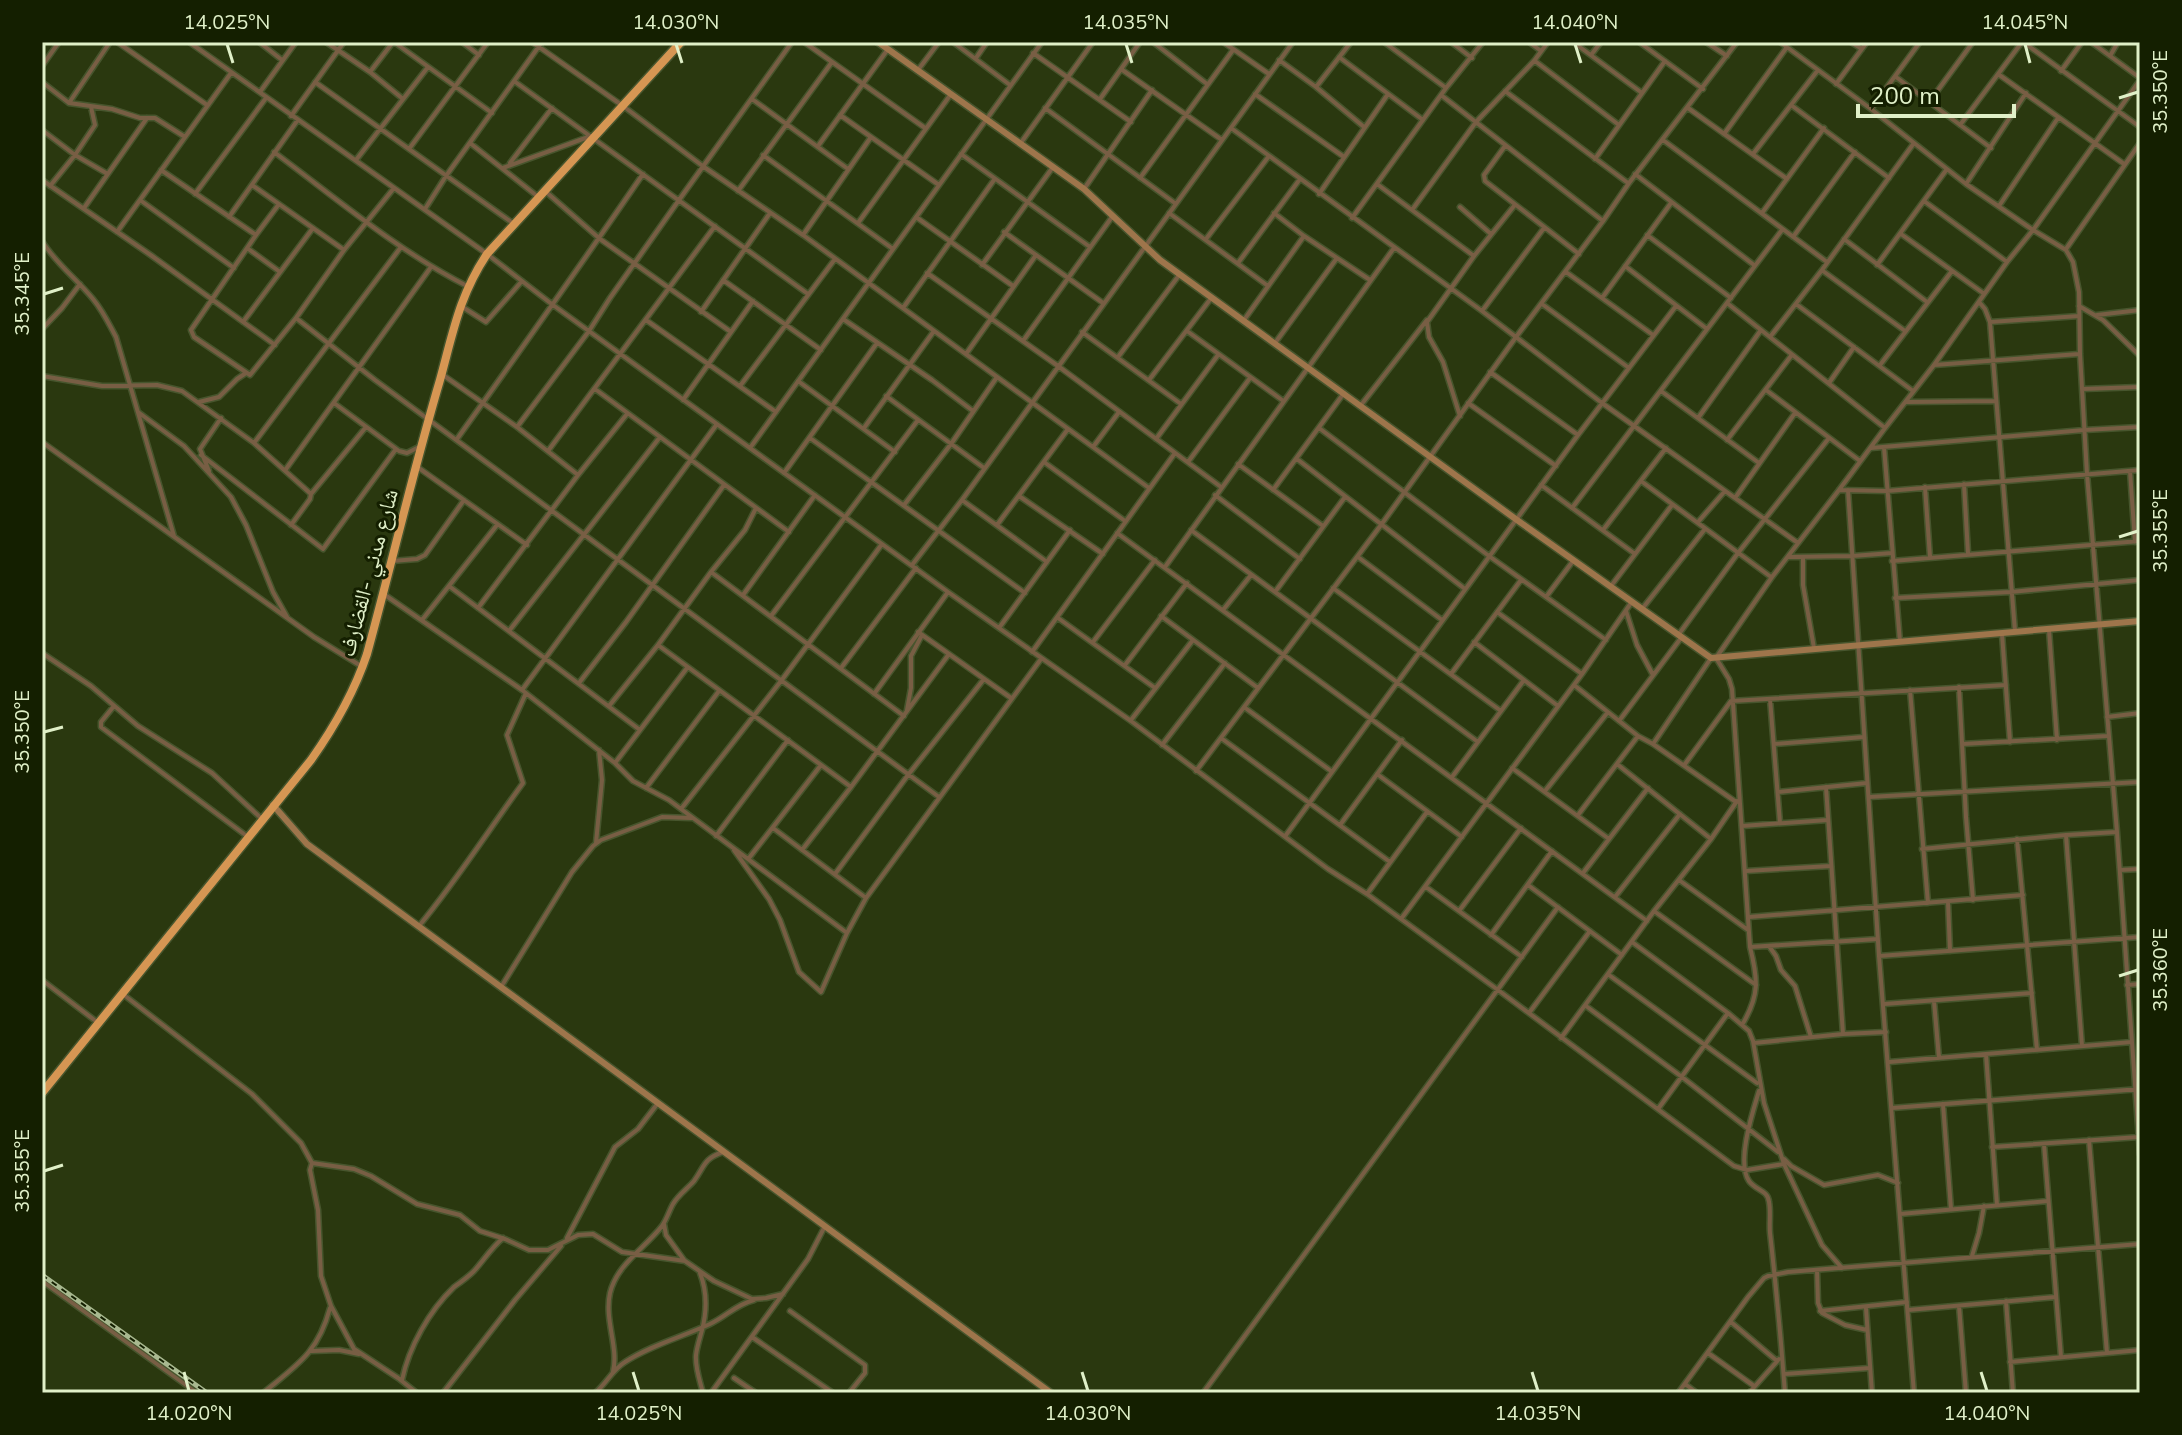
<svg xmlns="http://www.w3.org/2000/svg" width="2182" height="1435" font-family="'Nunito Sans','Noto Naskh Arabic',sans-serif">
  <rect width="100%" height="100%" fill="#2a380f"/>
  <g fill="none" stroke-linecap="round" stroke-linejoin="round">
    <defs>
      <path id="street" d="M117 42 207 105
        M189 42 487 254 553 305 948 592 1131 721 1328 869 1367 894 1498 990 1734 1166 1747 1170 1784 1164
        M259 42 282 60
        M326 42 370 72 403 99
        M394 42 492 113
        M462 42 479 55
        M532 42 623 106 704 167 803 235 1149 488
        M804 42 925 128
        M953 42 1010 85
        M1153 42 1207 84
        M1223 42 1269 74
        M1384 42 1446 88
        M1451 42 1472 58
        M1529 42 1541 51
        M1573 42 1642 93
        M1639 42 1703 89
        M1706 42 1727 56
        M1780 42 1871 109 1966 184 2033 230 2066 250 2073 262 2079 292 2080 354 2087 474 2117 832 2140 1154
        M1851 42 1862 49
        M2023 42 2140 127
        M2091 42 2140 78
        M1033 53 1131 122
        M1591 55 1601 42
        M2110 56 2118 42
        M1339 57 1423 120
        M976 58 987 42
        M1279 60 1316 87 1364 127
        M1535 61 1619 125
        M42 66 59 42
        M1121 69 1222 140
        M918 70 939 42
        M2061 71 2082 42
        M370 72 393 42
        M1998 74 2124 164
        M1896 77 1991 148
        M514 81 808 294
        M42 82 69 103 112 109 140 118H155L185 137
        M315 82 514 224
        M1836 84 1867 42
        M1316 87 1351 42
        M1505 91 1628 183
        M260 92 296 42
        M1255 94 1344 157
        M1441 95 1603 221
        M752 99 848 169
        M1100 99 1140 42
        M1930 101 1973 42
        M69 103 110 42
        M1791 105 1889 178
        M1045 108 1176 204
        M1688 108 1787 179
        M1871 109 1920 42
        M840 115 939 185
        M291 116 344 42
        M1960 125 2022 42
        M1231 128 1482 311 1602 403 1798 543
        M42 130 75 155 106 173
        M1724 134 1787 47
        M1663 140 1827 262
        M470 143 537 196
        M1020 144 1093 42
        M818 146 888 49
        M1505 146 1484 175 1485 181 1579 254
        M409 149 488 42
        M274 152C337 199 398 251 467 286
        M961 154 1090 247
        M1753 154 1818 70
        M763 155 893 249
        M1595 159 1665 61
        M356 160 428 67
        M510 163 552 108
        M503 168 591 136
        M161 170 256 235
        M1635 174 1754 265
        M1140 178 1233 50
        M42 180 152 256 275 345
        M1377 184 1474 256
        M1966 184 2026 93
        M252 185 344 250
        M50 186 75 155 95 125 91 107
        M1084 189 1152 90
        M545 191 600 239 731 332
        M738 191 832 62
        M195 194 266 98
        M1319 194 1388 94
        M140 200 234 268
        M1924 201 2007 262
        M279 204 256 235 191 330 194 337 250 375 296 318 344 250 394 188
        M1999 206 2058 118
        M1460 207 1491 234
        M84 208 147 118
        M425 209 446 176 542 42
        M1412 210 1476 122 1534 61 1548 42
        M1169 213 1268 286
        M1274 213 1304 236 1370 280
        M1762 213 1824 128
        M229 217 297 121
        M916 217 1013 286
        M1352 218 1446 88 1483 42
        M858 223 951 94
        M117 232 231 73
        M1004 232 1103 303
        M1901 234 1983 293
        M803 235 871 137
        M1647 235 1731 298
        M1793 237 1855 152
        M1206 239 1269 156
        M1844 239 1927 302
        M42 241C57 265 76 278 93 299 103 311 109 324 116 337L174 536
        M247 248 280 272
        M2066 249 2140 143
        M1238 263 1300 179
        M982 265 1053 167
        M1877 265 1947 169
        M1625 266 1707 329
        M1823 271 1905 331
        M1566 272 1653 335
        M927 273 1058 366 1221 487
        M723 280 821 350
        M1602 298 1671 203
        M1979 302 1985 309 1990 322 2015 631
        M1727 303 1885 428
        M1542 304 1629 368
        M1796 304 1913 391
        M461 306 486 322 522 281
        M2079 306 2103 320 2140 356
        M903 308 994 180
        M1482 311 1544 228
        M701 312 770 213
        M2097 315 2140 310
        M296 318 375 380 939 797
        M843 319 932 380 973 411
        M646 320 776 412
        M1244 320 1304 236
        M243 322 313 228
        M1990 322 2079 316
        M42 329 62 308 80 284
        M1187 331 1282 400
        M1082 332 1181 404
        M1770 337 1822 270 1914 143
        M1023 341 1112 217
        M1275 343 1337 258
        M966 354 1036 255
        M1118 357 1180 274
        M1880 365 1952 271
        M1934 365 2079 354
        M1490 372 1578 435
        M443 375 517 427 578 475
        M42 376 102 386 157 385 182 391 254 443 311 494
        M1149 380 1212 297
        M798 381 895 452
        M1829 383 1854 347
        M740 386 835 259
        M595 389 789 532
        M2082 389 2140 387
        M1766 390 1860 461
        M1661 391 1759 463
        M886 396 984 468
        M683 400 753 301
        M199 402 219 397 237 379 246 373
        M1907 402 1996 401
        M334 403 399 451 407 453 419 447
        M1468 403 1556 466
        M1361 405 1427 320
        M138 412 184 446 231 497 246 525 273 592 287 617
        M1460 416 1443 362 1429 337 1427 322 1474 256 1514 206
        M1698 418 1761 330
        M517 427 589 331 610 298 679 200 792 42
        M864 428 934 331
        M1319 428 1489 556 1606 640
        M810 438 1025 593
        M457 439C520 351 582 263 643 174
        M1156 439 1218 355
        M1727 440 1791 356
        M42 442 314 637 361 666
        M254 443 401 247
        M1093 447 1119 412
        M1884 447 1900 642
        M750 448 1042 42
        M1871 448 2084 430 2140 427
        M548 451 715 226
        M201 455 323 549 396 449
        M1297 459 1465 589
        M1044 462 1125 521
        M1188 462 1250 378
        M1238 464 1323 526
        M416 466 527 545
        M286 469 431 267
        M209 471 200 449 221 418
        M2130 471 2135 542
        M784 473 877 343
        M1641 481 1771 577
        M1964 484 1968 553
        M1541 485 1635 554
        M1925 487 1930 557
        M1273 490 1344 393
        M1839 490 1887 491 2140 470
        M1848 490 1879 956 1914 1393
        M1215 495 1300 559
        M1019 496 1103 554
        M1735 498 1795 413
        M962 500 1047 562
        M904 505 951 444 997 377
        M1572 508 1782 230
        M1698 522 1725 491
        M291 525 310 499 311 494 366 427
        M997 525 1068 429
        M1191 530 1478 742
        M1603 530 1666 448
        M1117 533 1647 921
        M1358 557 1442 620
        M1788 557 1852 556 1892 553
        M1803 558V585L1814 648
        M392 561 417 559 425 555 464 500
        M1892 561 2140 541
        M912 565 962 500 1293 42
        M1165 567 1394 248
        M711 572 904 716
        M449 586 640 730
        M1611 586 1672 505
        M1333 588 1501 711
        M1275 592 1345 497
        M385 595 522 690 615 763 633 781 669 800 847 933
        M743 595 815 495
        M1546 597 1573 561
        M1895 598 2011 592 2140 580
        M478 608 578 475 627 414
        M1642 609 1705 529
        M1223 610 1251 575
        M1626 611 1637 645 1653 675
        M1497 612 1582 674
        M771 616 918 420
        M1161 616 1258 688
        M1058 618 1155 688
        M422 620 497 525
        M999 628 1070 530
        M2049 630 2057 740
        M509 631 660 437
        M918 632 1011 698
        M1679 634 1738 553 1829 438
        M2002 634 2010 742
        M1093 642 1155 560
        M1474 642 1558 706
        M658 645 851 787
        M1032 652 1175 453
        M42 653 91 686 138 726 212 773 262 819
        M1711 658 1653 744 1736 802
        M1125 665 1187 583
        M841 668 916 568
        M1451 674 1521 580
        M579 683 626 622 724 485
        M1574 685 1638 736 1578 815
        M1959 687 1966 817 1973 900
        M522 690 717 424
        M1910 690 1928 903
        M874 694 948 592
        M1770 699 1780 823
        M114 706 101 722V727L248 837
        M609 706 658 645 711 572 745 530 756 508
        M1244 707 1331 771
        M907 710 911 688V656L922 635
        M2107 717 2140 713
        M1131 720 1193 640
        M1619 721 1681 638
        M1638 736 1653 744
        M1221 738 1390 862
        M1774 744 1864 737
        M1962 744 2107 736
        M1162 745 1225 663
        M615 763 687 668
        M1617 764 1711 839
        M1685 764 1731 701 2006 685
        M1512 768 1609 839
        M1196 771 1381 525 1516 337 1603 221 1629 183 1737 42
        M1377 774 1462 837
        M1452 777 1524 680
        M1826 787 1843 1034 1886 1032
        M646 788 719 691
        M1545 791 1608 712
        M1778 792 1867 783
        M1869 797 2140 782
        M681 809 781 681 882 544
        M1340 825 1402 740
        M1742 826 1828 820
        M773 828 866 898
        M1286 835 1578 435 1676 306
        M2066 835 2082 1046
        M716 836 788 740
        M2017 839 2037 1050
        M596 843 602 780 599 750
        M1922 849 2066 835 2117 832
        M734 850 769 899 780 920 799 972 821 992 847 933 866 898 1041 659
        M802 850 851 787 949 654
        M749 858 821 765
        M2120 870 2140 869
        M1746 871 1831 866
        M1583 873 1648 788
        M835 874 908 775 984 679
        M1679 880 1748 930
        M1528 885 1622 955
        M1426 887 1522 957
        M1367 894 1427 812
        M1615 897 1680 814
        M1948 902 1950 951
        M1459 911 1521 828
        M1654 911 1756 985
        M1749 917 2023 895
        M1401 919 1582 674 1631 603
        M419 926C457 880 488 831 523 783L507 735 526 693
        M1491 935 1552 851
        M1632 942 1728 1013 1749 1031 1753 1041 1764 1103 1784 1164 1822 1245 1842 1268
        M1769 946 1776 956 1781 970 1795 986 1811 1037
        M1750 947 1878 939
        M1879 956 2140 937
        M1609 975 1757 1083
        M42 980 97 1022
        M2127 985 2140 984
        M501 987 572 872 593 846 601 840 662 817 691 818
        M124 995 252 1094 301 1143 312 1163 310 1170 318 1210 321 1276 331 1306 354 1349 398 1378 417 1393
        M1934 1001 1939 1058
        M1884 1004 2032 993
        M1586 1006 1682 1077 1778 1152
        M1529 1013 1590 931
        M1742 1025C1760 995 1758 979 1750 947L1732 689 1729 679 1716 658 1772 577 1839 490 1885 428 1934 365 2007 262 2033 230 2140 80
        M1561 1038 1654 911 1711 839 1737 801
        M1754 1043 1843 1034
        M1986 1054 1997 1205
        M1889 1062 2132 1042
        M1759 1091C1753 1111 1736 1162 1749 1181 1755 1190 1768 1190 1769 1202 1771 1212 1769 1223 1770 1233 1776 1286 1781 1339 1785 1393
        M1943 1104 1951 1209
        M1892 1108 2140 1089
        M1658 1109 1728 1013
        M2089 1140 2107 1353
        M2044 1144 2061 1357
        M1992 1147 2139 1137
        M1784 1159 1791 1166 1824 1185 1878 1175 1898 1183
        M312 1163 354 1169 371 1176 417 1204 460 1215 480 1231 505 1239 529 1250H548L578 1235 593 1234 622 1252 685 1261 714 1281 752 1299 766 1298 783 1294
        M1900 1214 2048 1201
        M664 1224 666 1235 684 1260
        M567 1238 615 1147 638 1129 658 1103
        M1972 1256 1979 1233 1984 1206
        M1817 1270 1818 1303 1822 1313 1845 1325 1867 1330
        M700 1273C707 1291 707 1311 702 1330 700 1338 697 1346 696 1355 695 1368 700 1381 703 1393
        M42 1281 197 1393
        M2006 1301 2013 1393
        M1959 1306 1966 1393
        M1866 1308 1872 1393
        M1908 1310 2056 1297
        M790 1311 865 1365V1373L849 1393
        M1820 1311 1907 1302
        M1731 1322 1777 1361
        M752 1337 833 1393
        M312 1351 339 1350 359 1354
        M1708 1353 1754 1386
        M2010 1362 2140 1350
        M613 1372C619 1347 604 1320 610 1293 617 1264 645 1248 662 1226 667 1219 669 1211 673 1204 678 1195 687 1189 694 1181 705 1166 703 1159 723 1152
        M1784 1374 1870 1368
        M734 1378 756 1393
        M402 1380C409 1347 429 1311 454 1287 461 1282 468 1277 474 1271 484 1260 491 1248 503 1238
        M1685 1384 1697 1393
        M263 1393C297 1365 318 1353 330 1308
        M443 1393 515 1300 561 1246
        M595 1393C606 1384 612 1370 625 1362 651 1345 682 1337 710 1324 727 1316 735 1305 754 1300
        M711 1393 808 1259 825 1226
        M1203 1393 1558 907
        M1678 1393 1748 1297 1764 1278 1768 1276 1788 1272 2140 1244
        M1749 1393 1779 1359"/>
      <path id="secondary" d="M878 42 1084 189 1160 260 1517 520 1711 658 2140 621
        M273 805 307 844 1051 1393"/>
      <path id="highway" d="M42 1093 311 760C335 726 354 693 367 654 392 563 413 471 440 380 453 333 459 296 487 254L681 42"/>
    </defs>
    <use href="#street" stroke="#47552d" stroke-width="7"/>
    <use href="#secondary" stroke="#47552d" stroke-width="9"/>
    <use href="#highway" stroke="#47552d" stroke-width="11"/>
    <use href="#street" stroke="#785e44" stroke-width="4"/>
    <use href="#secondary" stroke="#9e754b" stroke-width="6"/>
    <use href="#highway" stroke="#d69653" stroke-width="8"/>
    <defs>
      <path id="rail" d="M42 1275 207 1393"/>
    </defs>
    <use href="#rail" stroke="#a8b88f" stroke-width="5"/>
    <use href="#rail" stroke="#141f00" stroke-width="2" stroke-dasharray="6" stroke-linecap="butt"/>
  </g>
  <path fill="none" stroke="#e0f0c8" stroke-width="3" d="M227 44 233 63M676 44 682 63M1126 44 1132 63M1575 44 1581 63M2025 44 2030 63M2119 98 2138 92M44 294 63 288M2119 537 2138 531M44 732 63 727M2119 976 2138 970M44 1171 63 1165M184 1372 189 1391M633 1372 639 1391M1082 1372 1088 1391M1532 1372 1538 1391M1981 1372 1987 1391"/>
  <g text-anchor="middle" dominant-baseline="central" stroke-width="6" stroke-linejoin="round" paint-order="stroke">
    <g font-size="22" fill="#e0f0c8" stroke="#141f00">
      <text transform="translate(369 573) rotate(-75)">شارع مدني -القضارف</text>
    </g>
  </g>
  <rect width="2182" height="1435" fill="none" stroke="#141f00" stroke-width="88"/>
  <path d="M1858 104v12h156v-12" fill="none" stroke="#e0f0c8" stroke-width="4"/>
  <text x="1870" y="104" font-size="24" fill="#e0f0c8" stroke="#141f00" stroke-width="6" paint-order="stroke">200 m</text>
  <rect x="44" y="44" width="2094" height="1347" fill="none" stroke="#e0f0c8" stroke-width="3"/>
  <g font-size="20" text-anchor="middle" fill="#e0f0c8">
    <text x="227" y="29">14.025°N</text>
    <text x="676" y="29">14.030°N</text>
    <text x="1126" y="29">14.035°N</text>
    <text x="1575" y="29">14.040°N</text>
    <text x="2025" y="29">14.045°N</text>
    <text transform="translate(2160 92) rotate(-90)" y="7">35.350°E</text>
    <text transform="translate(22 294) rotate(-90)" y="7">35.345°E</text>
    <text transform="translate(2160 531) rotate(-90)" y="7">35.355°E</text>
    <text transform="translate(22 732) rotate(-90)" y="7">35.350°E</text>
    <text transform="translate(2160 970) rotate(-90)" y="7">35.360°E</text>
    <text transform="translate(22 1171) rotate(-90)" y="7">35.355°E</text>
    <text x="189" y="1420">14.020°N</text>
    <text x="639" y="1420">14.025°N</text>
    <text x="1088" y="1420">14.030°N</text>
    <text x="1538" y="1420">14.035°N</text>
    <text x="1987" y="1420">14.040°N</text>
  </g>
</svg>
